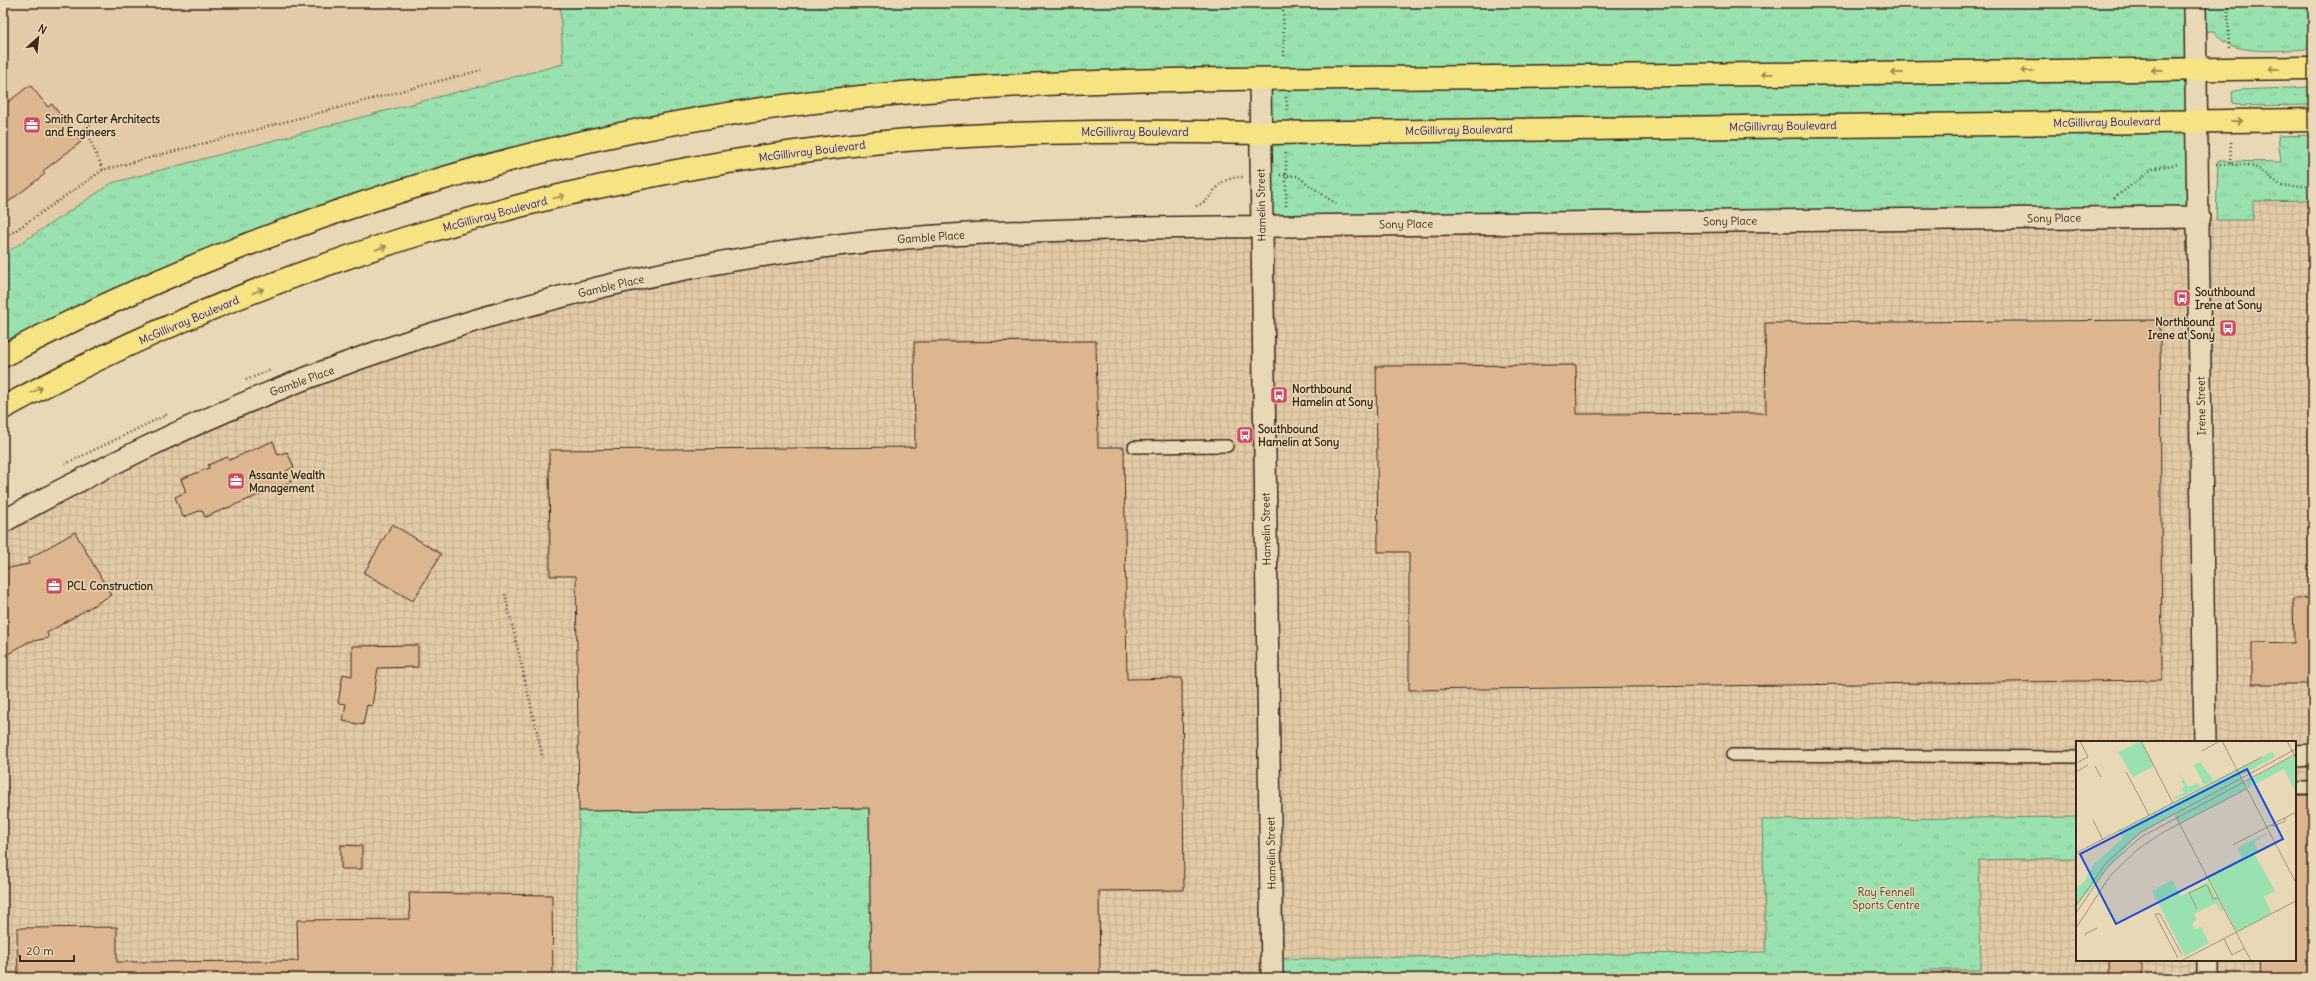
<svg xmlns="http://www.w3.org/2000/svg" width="2316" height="981" font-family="Delius,sans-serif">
  <defs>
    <pattern id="industrial-grid" width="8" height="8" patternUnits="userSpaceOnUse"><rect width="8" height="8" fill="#e2cba6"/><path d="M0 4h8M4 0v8" fill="none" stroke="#c3ae8e"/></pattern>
    <pattern id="grass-tufts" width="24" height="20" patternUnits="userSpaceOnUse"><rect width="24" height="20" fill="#99e1af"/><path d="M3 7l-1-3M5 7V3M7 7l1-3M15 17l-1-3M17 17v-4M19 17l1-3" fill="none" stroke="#85c196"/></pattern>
  </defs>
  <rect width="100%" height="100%" fill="#e9d8b5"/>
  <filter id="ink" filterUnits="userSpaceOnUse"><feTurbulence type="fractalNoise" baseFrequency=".025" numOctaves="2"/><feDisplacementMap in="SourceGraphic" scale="8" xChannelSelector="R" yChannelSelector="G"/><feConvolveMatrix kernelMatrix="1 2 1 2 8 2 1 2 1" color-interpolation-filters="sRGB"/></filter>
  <g filter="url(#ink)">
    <path fill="#e2cba6" d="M3 3H560L564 63 112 183 3 255Z"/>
    <path fill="url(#industrial-grid)" d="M2313 200V978H1924V970H1981L1979 860 2077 858V960H2295V742H2077V817L1762 820 1766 952 1272 959V978H3V522L138 452 504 312 923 236 2071 218 2252 220V201Z"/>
    <path fill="url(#grass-tufts)" stroke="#6a8666" d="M560 3H2313V49C2287 49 2227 59 2215 31L2195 32 2199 217 1262 226 1260 79 793 105 372 200 3 356V255L112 183 563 64Z
      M2313 87V105L2242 106 2233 103 2232 92 2239 90Z
      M2313 135V200L2253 201V220H2216L2218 161 2281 162 2278 136Z
      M869 808 871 978H579L577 894 579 811Z
      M2077 817V858L1979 860 1981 970H1924V978H1272V959L1766 952 1762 820Z"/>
    <path fill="#ddb58e" stroke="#3b2a1e" d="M30 85 48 107 52 104 81 142 43 171 45 174 3 206V106Z
      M2160 320 2162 680 1409 690V552H1378L1376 366 1576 365 1577 414 1766 413 1765 323Z
      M1096 341 1098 447H1124L1127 679 1182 678 1184 890 1099 891 1100 978H871L869 808 579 811 576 576H550L549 450 915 447 914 342Z
      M273 441 278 455 287 452 294 467 286 471 291 482 205 517 202 510 183 517 175 497 186 492 181 479 209 468 208 465 227 457 229 460Z
      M392 524 441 554 413 601 364 573Z
      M75 532 111 595 47 633 49 638 28 642 3 657V569L29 564 28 559Z
      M2313 598V684H2252V642L2294 643 2293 599Z
      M418 645V667L378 668 372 706 367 705 363 725 343 721 346 704 338 703 343 674 352 676V646Z
      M2295 795H2313V978H2260L2259 960H2295Z
      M341 845 362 846V869H341Z
      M409 893 552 895 553 978H18L17 928 117 927V962L298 961 297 920 410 919Z
      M2109 960H2141V978H2110Z"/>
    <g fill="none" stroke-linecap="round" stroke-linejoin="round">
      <defs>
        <path id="service" d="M1134 447 1227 446
          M1732 755 2077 757
          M2295 788H2313"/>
        <path id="minor" d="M2195 3 2205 742
          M1260 79 1272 978
          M3 522C49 495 96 472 143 449 356 346 588 277 822 247 927 233 1032 231 1138 228 1243 226 1348 225 1454 224 1702 221 1951 219 2199 217
          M2295 756 2313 755
          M2208 960V978"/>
        <path id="primary" d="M3 356C267 216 572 124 870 96 1078 76 1288 79 1497 77 1769 74 2041 71 2313 68
          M3 408C258 269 546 181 835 147 976 131 1118 130 1260 133L2313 120"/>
      </defs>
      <use href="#service" stroke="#3b2a1e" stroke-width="14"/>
      <use href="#minor" stroke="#3b2a1e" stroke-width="24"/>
      <use href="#primary" stroke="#3b2a1e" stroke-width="25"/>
      <path stroke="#3b2a1e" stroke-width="2.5" stroke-dasharray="1 3" stroke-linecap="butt" d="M1283 3 1284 58
        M2228 3 2229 50
        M1286 97 1288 112
        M85 128 103 170
        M77 135 99 117
        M2230 163 2231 142
        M2216 164 2248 165 2257 168 2282 186H2313
        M1280 175 1297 176 1336 204
        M2114 198 2154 168 2179 164
        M1196 206C1217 200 1210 178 1243 177
        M1286 206V151
        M3 239 103 170 481 70
        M246 380 271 370
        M65 464 168 414
        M505 594 543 758"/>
      <use href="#service" stroke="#e9d8b5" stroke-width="11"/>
      <use href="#minor" stroke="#e9d8b5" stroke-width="21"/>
      <use href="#primary" stroke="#f6e381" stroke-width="22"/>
    </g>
    <defs><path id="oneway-shaft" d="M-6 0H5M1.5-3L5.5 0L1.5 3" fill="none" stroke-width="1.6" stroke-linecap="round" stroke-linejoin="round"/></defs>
    <g stroke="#988650">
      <use href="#oneway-shaft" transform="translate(2274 69) rotate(179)"/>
      <use href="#oneway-shaft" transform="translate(2157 70) rotate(179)"/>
      <use href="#oneway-shaft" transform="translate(2027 71) rotate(179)"/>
      <use href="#oneway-shaft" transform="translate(1897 73) rotate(179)"/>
      <use href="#oneway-shaft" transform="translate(1767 74) rotate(179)"/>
      <use href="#oneway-shaft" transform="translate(2237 121) rotate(-1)"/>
      <use href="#oneway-shaft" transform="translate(559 197) rotate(-14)"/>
      <use href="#oneway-shaft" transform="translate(381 248) rotate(-18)"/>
      <use href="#oneway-shaft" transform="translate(258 291) rotate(-21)"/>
      <use href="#oneway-shaft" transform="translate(37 390) rotate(-26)"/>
    </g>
  </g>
  <defs>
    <symbol id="office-square" viewBox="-11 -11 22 22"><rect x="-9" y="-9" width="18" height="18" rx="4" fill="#d1495b" stroke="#e9d8b5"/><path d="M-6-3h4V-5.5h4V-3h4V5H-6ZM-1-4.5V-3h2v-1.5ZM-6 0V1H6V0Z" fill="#fff"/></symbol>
    <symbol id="bus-square" viewBox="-11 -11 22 22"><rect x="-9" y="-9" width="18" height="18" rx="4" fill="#d1495b" stroke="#e9d8b5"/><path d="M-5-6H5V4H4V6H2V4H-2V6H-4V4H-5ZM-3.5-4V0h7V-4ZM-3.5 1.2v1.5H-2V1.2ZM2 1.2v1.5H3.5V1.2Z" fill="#fff"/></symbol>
  </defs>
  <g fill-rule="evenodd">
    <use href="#office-square" x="22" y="115" width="20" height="20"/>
    <use href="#bus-square" x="2172" y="288" width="20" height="20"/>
    <use href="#bus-square" x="2218" y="318" width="20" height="20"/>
    <use href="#bus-square" x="1269" y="385" width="20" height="20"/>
    <use href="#bus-square" x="1235" y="425" width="20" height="20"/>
    <use href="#office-square" x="226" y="471" width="20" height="20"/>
    <use href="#office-square" x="44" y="576" width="20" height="20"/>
  </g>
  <g text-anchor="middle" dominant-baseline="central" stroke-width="3" stroke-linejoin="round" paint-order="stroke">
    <g font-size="11" font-weight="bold" fill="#3b2a1e" stroke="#e9d8b5" text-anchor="start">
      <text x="45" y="119">Smith Carter Architects<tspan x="45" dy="13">and Engineers</tspan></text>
      <text x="2195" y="292">Southbound<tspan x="2195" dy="13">Irene at Sony</tspan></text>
      <text x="2215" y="322" text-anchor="end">Northbound<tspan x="2215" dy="13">Irene at Sony</tspan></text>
      <text x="1292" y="389">Northbound<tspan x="1292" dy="13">Hamelin at Sony</tspan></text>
      <text x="1258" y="429">Southbound<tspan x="1258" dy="13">Hamelin at Sony</tspan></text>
      <text x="249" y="475">Assante Wealth<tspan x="249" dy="13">Management</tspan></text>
      <text x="67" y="586">PCL Construction</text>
    </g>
    <g font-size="11" fill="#3b2a1e" stroke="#e9d8b5">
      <text transform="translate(2107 122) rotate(-1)">McGillivray Boulevard</text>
      <text transform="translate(1783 126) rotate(-1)">McGillivray Boulevard</text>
      <text transform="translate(1459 130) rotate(-1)">McGillivray Boulevard</text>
      <text x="1135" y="132">McGillivray Boulevard</text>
      <text transform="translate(812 151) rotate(-7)">McGillivray Boulevard</text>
      <text transform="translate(1261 205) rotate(-91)">Hamelin Street</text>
      <text transform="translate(495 214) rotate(-15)">McGillivray Boulevard</text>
      <text transform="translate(2054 218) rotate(-1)">Sony Place</text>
      <text transform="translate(1730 221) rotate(-1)">Sony Place</text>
      <text transform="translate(1406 224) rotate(-1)">Sony Place</text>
      <text transform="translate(931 237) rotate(-4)">Gamble Place</text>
      <text transform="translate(611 286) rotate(-13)">Gamble Place</text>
      <text transform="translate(189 320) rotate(-23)">McGillivray Boulevard</text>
      <text transform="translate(302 381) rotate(-20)">Gamble Place</text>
      <text transform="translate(2201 406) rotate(-91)">Irene Street</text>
      <text transform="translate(1266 529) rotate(-91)">Hamelin Street</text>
      <text transform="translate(1271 853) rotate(-91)">Hamelin Street</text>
    </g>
    <g font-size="11" fill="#494534" stroke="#e9d8b5">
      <text x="1886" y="892">Ray Fennell<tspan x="1886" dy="13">Sports Centre</tspan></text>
    </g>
  </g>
  <g transform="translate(2076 741)">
    <rect width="220" height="220" fill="#e9d8b5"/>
    <path d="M65 0 78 25 57 36 42 11ZM220 5 165 34 170 48 103 83 98 73 60 95 0 165V147L8 141 19 122 47 97 43 90 196 11 199 16ZM220 14V52L208 28 172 47 170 43 173 39ZM124 21 137 39 128 44 118 24ZM104 32 112 46 122 42 125 46 98 59 97 57 108 52 106 49 109 44 105 41 107 40ZM193 91 178 102 182 110 178 112 199 150 188 156 196 172 161 191 131 135 166 117 161 107ZM96 139 105 155 132 141 147 169 145 170 140 162 118 173 121 179 116 182 119 188 125 186 133 202 109 215 76 150Z" fill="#99e1af"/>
    <path d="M182 122 196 149 187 153 173 127ZM159 126 169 130 175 137 160 145 156 139 143 145 138 134 145 131 153 134 151 128ZM175 139 190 168 176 175 161 147Z" fill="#99e1af"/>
    <path fill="none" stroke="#a39279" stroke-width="1" d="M65 0 97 62M146 0 220 142M211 0 220 17M126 10 144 0M0 22 12 16 4 0M19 25 25 36M0 31 12 24M50 31 73 74M100 76 175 220M17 79 27 99M195 84 198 85 209 80V77M157 104 220 71M0 112 186 16M131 144 137 158 142 157M0 165 30 122 65 91 220 8M121 168 113 152 130 144M0 172 32 125 65 96 220 13M0 187 34 135 62 108 86 92 170 48M10 195 9 193 21 187M148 198 156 214 169 207M102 217 79 173H84L106 214M105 220 220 160"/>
    <path fill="#1d4ed8" fill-opacity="0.15" stroke="#1d4ed8" stroke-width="2" d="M171 28 207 98 40 183 4 113Z"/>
    <rect width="220" height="220" fill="none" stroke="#3b2a1e" stroke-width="2"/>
  </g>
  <rect width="2316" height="981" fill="none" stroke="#e9d8b5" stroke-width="16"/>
  <rect x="8" y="8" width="2300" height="965" fill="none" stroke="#3b2a1e" stroke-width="1.5" filter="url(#ink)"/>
  <g transform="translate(38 38) rotate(27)" stroke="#e9d8b5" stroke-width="3" paint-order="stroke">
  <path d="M0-3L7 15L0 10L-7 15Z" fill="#3b2a1e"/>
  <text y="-6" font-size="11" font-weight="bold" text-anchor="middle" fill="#3b2a1e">N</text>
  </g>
  <path d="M20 955v6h54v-6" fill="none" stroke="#3b2a1e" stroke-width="2"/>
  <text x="26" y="955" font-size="12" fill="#3b2a1e" stroke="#e9d8b5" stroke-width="3" paint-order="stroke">20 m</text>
</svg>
